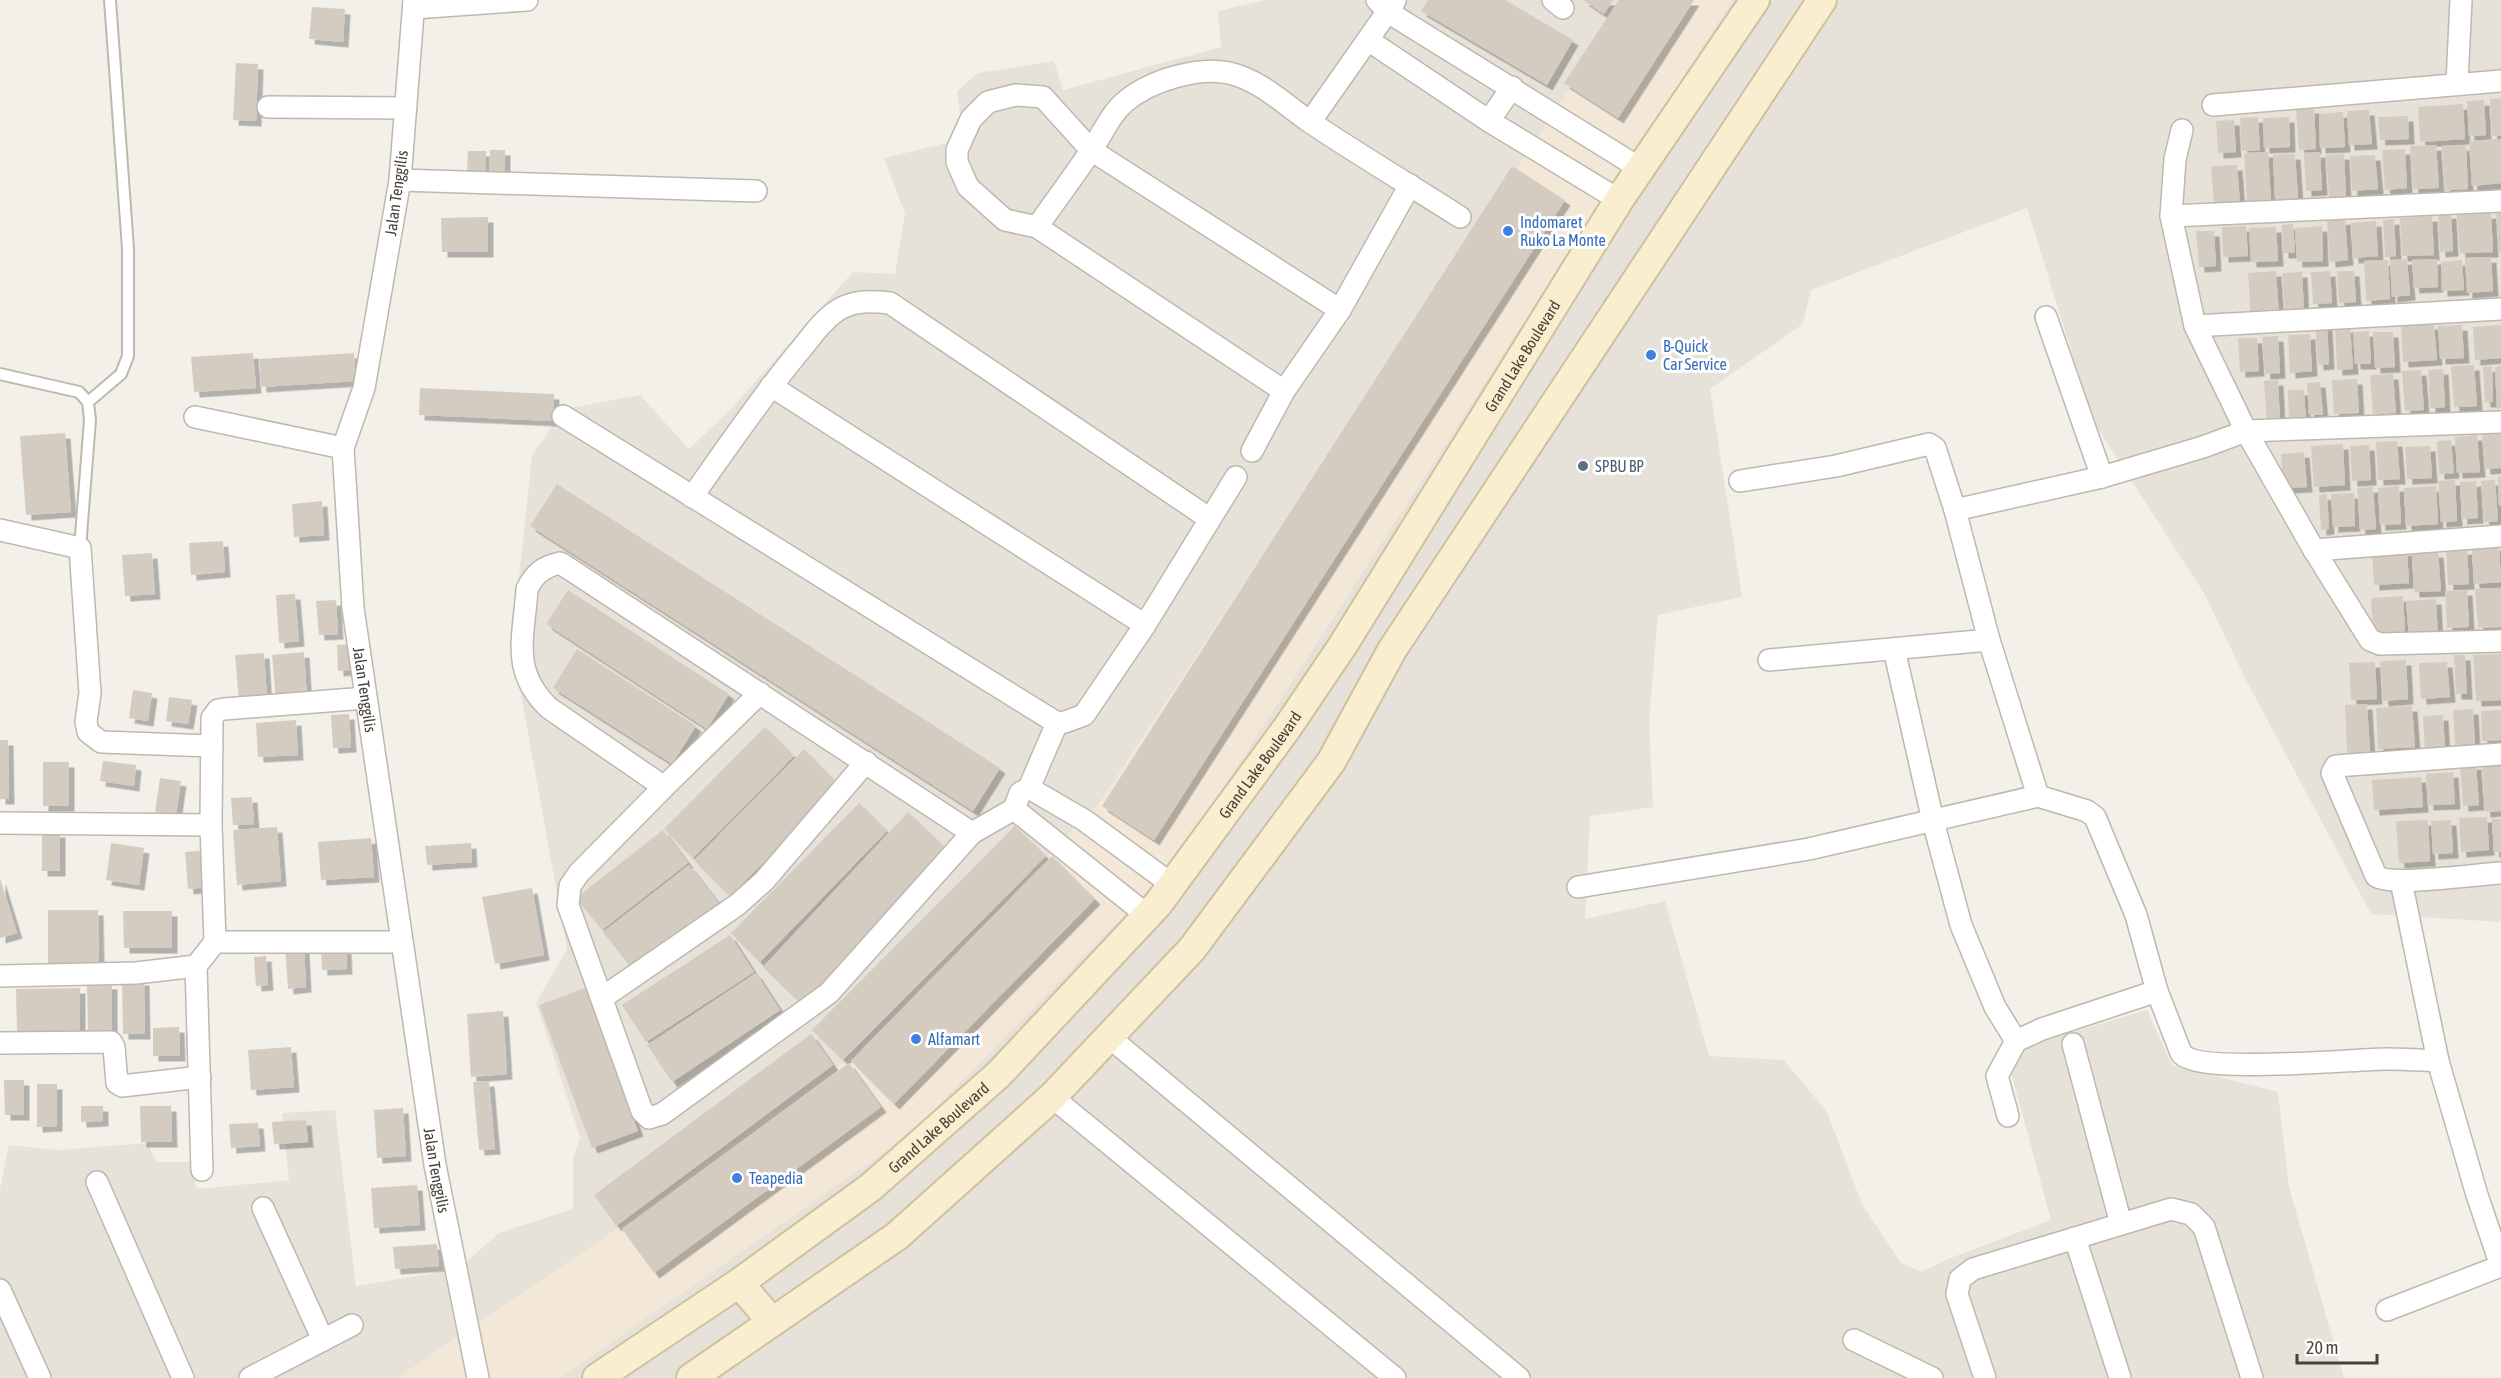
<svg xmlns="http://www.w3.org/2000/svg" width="2501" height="1378" font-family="'Asap Condensed',sans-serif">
  <defs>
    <filter id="shadow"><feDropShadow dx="5.5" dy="5.5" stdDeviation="0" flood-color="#0004"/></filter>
  </defs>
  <rect width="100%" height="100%" fill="#f3f0ea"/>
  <path fill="#e7e2d9" d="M1265 0H2501V922L2371 914 2245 678 2204 593 2093 421 2027 208 1811 290 1803 324 1710 389 1742 597 1658 615 1649 722 1653 807 1590 816 1585 919 1665 901 1709 1056 1784 1060 1827 1112 1862 1204 1901 1263 1922 1272 1948 1259 2051 1220 2010 1069 2023 1047 2147 1010 2172 1065 2278 1092 2289 1187 2344 1378H0V1189L9 1145 58 1150 148 1143 156 1162H190L197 1189 289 1180 282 1113 335 1110 356 1286 435 1273 463 1265 499 1233 573 1209V1158L580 1137 536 1003 567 949 512 644 532 456 564 409 640 395 689 449 731 409 853 272 895 274 905 214 884 158 963 139 957 91 978 73 1054 61 1063 90 1221 47 1218 11Z"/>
  <path fill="#f3e7d8" d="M1628 0H1733L1173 865 908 1136 560 1378H397L618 1228 855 1054 1100 802Z"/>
  <path fill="#d4ccc1" filter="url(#shadow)" d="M1428 0H1505L1573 40 1547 85 1421 11Z
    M1583 0H1613L1604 14Z
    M1619 0H1694L1618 118 1564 83Z
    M312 7 345 9 343 42 309 39Z
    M236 63 258 64 256 121 233 120Z
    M2501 98V136H2492L2490 99Z
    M2484 100 2486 135 2469 136 2467 101Z
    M2463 104 2465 139 2420 142 2418 107Z
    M2314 108 2316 149 2299 150 2296 109Z
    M2369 110 2372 144 2349 145 2347 111Z
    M2343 112 2345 147 2320 148 2319 114Z
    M2408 116 2409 139 2380 140 2378 117Z
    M2258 117 2260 150 2242 151 2240 118Z
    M2289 117 2290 147 2264 148 2263 118Z
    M2234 120 2236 152 2218 153 2216 121Z
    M2501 139V183L2472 186 2469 141Z
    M2436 145 2439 188 2413 189 2410 146Z
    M2466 145 2468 189 2445 190 2442 146Z
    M2405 149 2407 188 2385 190 2382 150Z
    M490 150H505V179H489Z
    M468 151H486V173H467Z
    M2268 152 2271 202 2247 203 2244 153Z
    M2320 152 2322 190 2306 191 2304 153Z
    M2295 154 2298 198 2275 199 2273 155Z
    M2344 154 2346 196 2329 197 2326 155Z
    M2375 155 2378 189 2352 191 2350 156Z
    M2237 165 2240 203 2214 204 2211 166Z
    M1512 166 1565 200 1154 840 1102 806Z
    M2496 210H2501V252H2499Z
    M2451 213 2453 251 2440 252 2438 214Z
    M2491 213 2493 252 2460 253 2457 215Z
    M2432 216 2434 255 2402 256 2400 218Z
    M488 217V252H442L441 218Z
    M2345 219 2348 260 2330 262 2327 221Z
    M2394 219 2396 256 2385 257 2383 220Z
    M2376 221 2378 256 2353 258 2351 223Z
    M2293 224 2295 253H2283L2282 225Z
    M2246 226 2248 256 2223 257 2222 227Z
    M2322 226 2323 261 2297 262 2295 228Z
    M2276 227 2278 261 2251 262 2249 228Z
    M2196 231H2214L2216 266 2199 267Z
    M2491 257 2493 291 2467 293 2465 258Z
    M2407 259 2410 295 2392 297 2390 260Z
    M2437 259 2438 287 2414 288 2412 260Z
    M2388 260 2390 299 2366 301 2364 261Z
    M2462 260 2464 290 2442 291 2441 262Z
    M2276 271 2279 316 2251 318 2248 273Z
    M2330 271 2332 303 2313 304 2311 272Z
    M2337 271H2354L2356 302 2339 303Z
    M2302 272 2304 311 2285 312 2282 273Z
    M2327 324 2329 364 2318 365 2315 325Z
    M2434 324 2437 360 2403 362 2401 326Z
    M2462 325 2464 358 2440 359 2438 326Z
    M2501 325V358L2475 360 2473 327Z
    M2350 327 2353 369 2337 370 2335 328Z
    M2369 331 2371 364H2355L2353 332Z
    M2373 332H2393L2395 367 2375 368Z
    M2310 334 2312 371 2290 373 2288 335Z
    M2278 336 2280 373 2265 374 2262 337Z
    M2238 338H2257L2259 371 2240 372Z
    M253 353 256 388 194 392 191 357Z
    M354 353 356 381 261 387 259 359Z
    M2474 365 2477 406 2454 407 2451 366Z
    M2492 366 2493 402H2485L2483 367Z
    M2501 366V408L2497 409 2495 367Z
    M2443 369 2445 407 2430 408 2428 370Z
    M2421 370 2424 410 2405 411 2402 371Z
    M2393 374 2396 413 2373 414 2370 375Z
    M2357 379 2359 413 2334 414 2332 380Z
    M2278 380 2280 421 2267 422 2264 381Z
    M2320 382 2323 415H2309L2307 383Z
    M420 388 554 394 553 421 419 415Z
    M2288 390H2304L2306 423 2289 424Z
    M2501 431V468L2485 469 2482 432Z
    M65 433 71 512 26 515 20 436Z
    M2477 435 2480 472 2457 473 2455 437Z
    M2451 440 2454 473 2439 474 2437 441Z
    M2397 441 2400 479 2378 480 2376 442Z
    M2343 444 2345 485 2314 487 2311 446Z
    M2369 445 2371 480 2352 481 2350 446Z
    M2430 446 2432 478 2407 479 2405 447Z
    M2304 452 2307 487 2283 488 2281 454Z
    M2498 477H2501V506H2499Z
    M2455 480 2457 521 2441 522 2438 481Z
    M2495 480 2498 521 2484 522 2481 481Z
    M2476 481 2478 518 2462 519 2460 482Z
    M557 484 1000 768 973 811 530 526Z
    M2399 486 2401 524 2380 525 2378 488Z
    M2436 486 2438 524 2406 526 2404 488Z
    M2373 487 2376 529 2360 530 2357 488Z
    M2354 493 2355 526 2333 527 2331 494Z
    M2327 494 2329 529 2321 530 2319 495Z
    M322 501 324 535 294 537 292 504Z
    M223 541 225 572 191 575 189 543Z
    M2499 545 2501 582 2474 584 2472 547Z
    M2467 549 2469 584 2448 585 2446 550Z
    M2407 550 2409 583 2374 585 2372 553Z
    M2438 552 2441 591 2414 592 2412 554Z
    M152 553 155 594 125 596 122 555Z
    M2501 588V627L2478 628 2475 589Z
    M568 590 729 694 707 729 546 624Z
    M2467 590 2469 627 2447 628 2445 591Z
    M295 594 299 641 279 643 276 595Z
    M2403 596 2405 632 2373 635 2371 598Z
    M2436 599 2438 636 2409 638 2406 601Z
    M336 600 338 634 319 635 316 601Z
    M358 644 360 669 338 671 337 645Z
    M577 649 696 726 672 764 553 688Z
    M304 652 307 699 276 702 272 655Z
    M264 653 267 699 239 701 235 655Z
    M2501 654V700L2476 701 2473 655Z
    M2454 655H2465L2467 694H2456Z
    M2406 660 2408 699 2383 701 2380 661Z
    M2375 662 2377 699 2351 700 2349 663Z
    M2447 662 2450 697 2421 699 2419 663Z
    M133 690 152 693 148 721 129 718Z
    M169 697 192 700 188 724 166 721Z
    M2367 704 2370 752 2347 753 2345 705Z
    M2412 706 2415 747 2378 749 2376 708Z
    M2473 709 2475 744 2455 745 2453 710Z
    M2501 710V740L2482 741 2481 711Z
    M349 714 351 747 333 748 331 715Z
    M2443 715 2445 750 2425 752 2423 716Z
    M296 720 298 755 258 757 256 723Z
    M765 727 794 756 693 858 664 829Z
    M0 740H8L9 799H0Z
    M804 749 840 786 730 896 694 860Z
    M103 761 136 765 134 786 100 781Z
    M43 762H69V806H43Z
    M2476 764 2479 805 2463 806 2460 765Z
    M2501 764V811L2485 812 2482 765Z
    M2453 772 2455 804 2428 805 2426 774Z
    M2421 777 2423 807 2374 810 2372 780Z
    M160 778 181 781 176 815 155 812Z
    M252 797 254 824 233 825 231 798Z
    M859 803 887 831 760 962 731 933Z
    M908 812 948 850 803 1005 763 967Z
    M2487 817 2489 850 2461 852 2459 818Z
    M2492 819H2501V852H2494Z
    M2428 820 2430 861 2399 863 2396 821Z
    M2451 820 2453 853 2433 854 2431 821Z
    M1015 826 1046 856 843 1060 812 1030Z
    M277 827 281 881 237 885 233 830Z
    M663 830 688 863 602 930 576 898Z
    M42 832H60V871H42Z
    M371 838 374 877 321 880 318 842Z
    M111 843 144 848 139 885 106 880Z
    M471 843 472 862 427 865 425 846Z
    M207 850 210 887 188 889 185 852Z
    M1052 856 1095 899 894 1104 851 1061Z
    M689 865 720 905 635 973 603 932Z
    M0 878 17 933 0 938Z
    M532 888 544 955 495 964 482 897Z
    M48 910H98L99 963H48Z
    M123 911H172V948H124Z
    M730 935 754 972 646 1042 622 1005Z
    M304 947 306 987 288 989 285 948Z
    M346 948 347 969 322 970 321 950Z
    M266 956 268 985 256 986 254 957Z
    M756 973 780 1010 672 1082 647 1045Z
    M122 980H144L145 1034H123Z
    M87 984H112V1033H88Z
    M80 988V1032H17L16 989Z
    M585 988 638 1131 592 1148 539 1005Z
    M503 1011 507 1074 471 1077 467 1014Z
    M179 1027 180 1056H153V1028Z
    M811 1034 833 1065 616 1226 594 1195Z
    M291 1047 294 1087 251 1090 248 1050Z
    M849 1063 881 1107 654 1273 622 1229Z
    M4 1080H24V1115H5Z
    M489 1081 495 1149 479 1150 473 1082Z
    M37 1084H57V1126L37 1127Z
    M81 1106H103V1121L81 1122Z
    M140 1106H171L172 1142H141Z
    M403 1108 406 1156 377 1158 374 1110Z
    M306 1120 308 1142 274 1144 272 1122Z
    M258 1123 260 1146 231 1148 229 1124Z
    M417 1185 420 1225 374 1228 371 1188Z
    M437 1244 439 1266 395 1269 393 1247Z"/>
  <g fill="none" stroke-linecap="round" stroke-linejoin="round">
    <defs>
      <path id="lane" d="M0 374 79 392 88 402 90 420 80 548
        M88 402 121 374 128 356V249L110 0"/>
      <g id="street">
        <path id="s1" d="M414 0 400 180 364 388 343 448 353 608 435 1165 478 1378"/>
        <path d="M1377 0 1388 12 1641 169"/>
        <path d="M1553 0 1563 8"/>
        <path d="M414 8 527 0"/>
        <path d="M1368 40 1489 121 1619 200"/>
        <path d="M2457 83 2461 0"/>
        <path d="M2213 105 2501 81"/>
        <path d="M268 107 406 108"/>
        <path d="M1489 121 1512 87"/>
        <path d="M1310 122 1395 1"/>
        <path d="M2182 130 2175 159 2171 216 2195 326 2246 431 2501 422"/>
        <path d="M400 180 756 191"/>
        <path d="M2171 216 2501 201"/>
        <path d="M1037 227 1284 391"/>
        <path d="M1340 310 1091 150 1043 97 1016 95 988 102 971 119 957 150V162L968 187 1005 220 1037 227C1055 201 1075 175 1092 149 1103 133 1111 113 1126 101 1150 81 1198 66 1229 73 1260 80 1284 104 1310 122 1359 155 1410 185 1460 217"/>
        <path d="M2046 317 2102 477"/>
        <path d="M2195 326 2501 309"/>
        <path d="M771 386 1145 625"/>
        <path d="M563 416 1057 723 1065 722 1084 715 1145 625 1236 477"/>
        <path d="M195 417 343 448"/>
        <path d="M1252 451 1284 391 1340 310 1410 185"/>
        <path d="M1740 481 1836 466 1929 444 1935 448 1955 510"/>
        <path d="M692 497C726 449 760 399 797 354 810 339 821 321 838 310 854 300 872 301 890 303L1210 519"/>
        <path d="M0 530 80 548 90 693 86 722 88 732 101 742 212 746"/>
        <path d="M2314 550 2501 536"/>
        <path d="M2501 641 2380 644 2370 640 2314 550 2246 431 2203 447 2102 477 1955 510 1989 640 2038 796 2087 811 2095 817 2136 915 2157 991 2181 1053C2198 1075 2353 1059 2387 1059 2404 1059 2421 1060 2438 1061L2477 1195 2501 1266"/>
        <path d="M1894 649 1933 821 1961 925 1995 1007 2016 1041"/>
        <path d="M1769 660 1989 640"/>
        <path d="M760 693 664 787 549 708C510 671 524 637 527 589 535 573 543 567 560 563L568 568C703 656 838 744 972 833L1014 809 1020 793 1029 788 1057 723"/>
        <path d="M2501 754 2336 766 2332 773 2376 876C2391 887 2478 874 2501 873"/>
        <path d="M664 787 579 873 570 886 568 905 642 1111 649 1118 662 1114 829 993 972 833"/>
        <path d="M1029 788 1084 820 1174 886"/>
        <path d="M1014 809 1148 916"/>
        <path d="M0 823 211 825"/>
        <path d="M2401 881 2438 1061"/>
        <path d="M1578 887 1809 849 2038 796"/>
        <path d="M215 942 211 825 212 718 218 710 224 709 366 698"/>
        <path d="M196 966 202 1170"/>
        <path d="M0 976 136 973 196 966 215 942H402"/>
        <path d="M602 998 737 905 764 881 866 762"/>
        <path d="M1109 1037 1519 1378"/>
        <path d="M0 1043 111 1042 114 1047 117 1083 122 1086 200 1077"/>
        <path d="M2073 1044 2121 1224"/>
        <path d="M1052 1097 1395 1378"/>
        <path d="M2008 1116 1997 1076 2016 1041 2042 1029 2157 991"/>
        <path d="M97 1182 183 1378"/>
        <path d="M263 1208 323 1340"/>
        <path d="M2075 1238 2120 1378"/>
        <path d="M0 1290 40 1378"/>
        <path d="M2387 1310 2501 1266"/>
        <path d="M1854 1340 1932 1378"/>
        <path d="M250 1378 352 1325"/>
        <path d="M1985 1378 1957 1294 1960 1279 1973 1269 2171 1209 2191 1214 2204 1227 2252 1378"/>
      </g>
      <g id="secondary">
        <path d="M739 1283 772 1322"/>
        <path id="s2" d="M597 1378 739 1283 871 1187 999 1074 1158 904 1287 728 1343 645 1619 200 1755 0"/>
        <path d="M691 1378 897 1236 1052 1097 1192 949 1331 762 1392 650 1822 0"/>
      </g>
    </defs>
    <use href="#lane" stroke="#beb8ae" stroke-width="14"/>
    <use href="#street" stroke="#beb8ae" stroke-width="24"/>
    <use href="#secondary" stroke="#cec19f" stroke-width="32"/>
    <use href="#lane" stroke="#fff" stroke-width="10"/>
    <use href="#street" stroke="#fff" stroke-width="21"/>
    <use href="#secondary" stroke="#f9eecf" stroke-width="28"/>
  </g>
  <g fill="#3f7fe0" stroke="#fff" stroke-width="2">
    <circle cx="1508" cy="231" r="6"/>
    <circle cx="1651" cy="355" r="6"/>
    <circle cx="916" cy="1039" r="6"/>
    <circle cx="737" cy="1178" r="6"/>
  </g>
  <circle fill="#5c6f8a" stroke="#fff" stroke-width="2" cx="1583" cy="466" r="6"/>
  <g text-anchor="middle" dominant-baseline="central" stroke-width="6" stroke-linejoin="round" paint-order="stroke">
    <g font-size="16" fill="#474139" stroke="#fff">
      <text transform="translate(396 193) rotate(-82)">Jalan Tenggilis</text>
      <text stroke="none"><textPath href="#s2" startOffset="1396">Grand Lake Boulevard</textPath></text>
      <text stroke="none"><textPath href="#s1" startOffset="698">Jalan Tenggilis</textPath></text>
      <text stroke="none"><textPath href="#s2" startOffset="910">Grand Lake Boulevard</textPath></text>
      <text stroke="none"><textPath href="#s2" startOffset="424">Grand Lake Boulevard</textPath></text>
      <text stroke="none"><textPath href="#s1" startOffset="1184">Jalan Tenggilis</textPath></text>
    </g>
    <g font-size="16" fill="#366cbe" stroke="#fff" text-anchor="start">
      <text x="1520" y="222">Indomaret<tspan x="1520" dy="18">Ruko La Monte</tspan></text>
      <text x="1663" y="346">B-Quick<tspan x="1663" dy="18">Car Service</tspan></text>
      <text x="928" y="1039">Alfamart</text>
      <text x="749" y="1178">Teapedia</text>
    </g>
    <g font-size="16" fill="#4e5e75" stroke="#fff" text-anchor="start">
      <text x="1595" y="466">SPBU BP</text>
    </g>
  </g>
  <path d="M2297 1354v9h80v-9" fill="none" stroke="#474139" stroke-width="3"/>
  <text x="2306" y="1354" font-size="18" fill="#474139" stroke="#ffffff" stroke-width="4.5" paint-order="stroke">20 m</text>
</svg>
